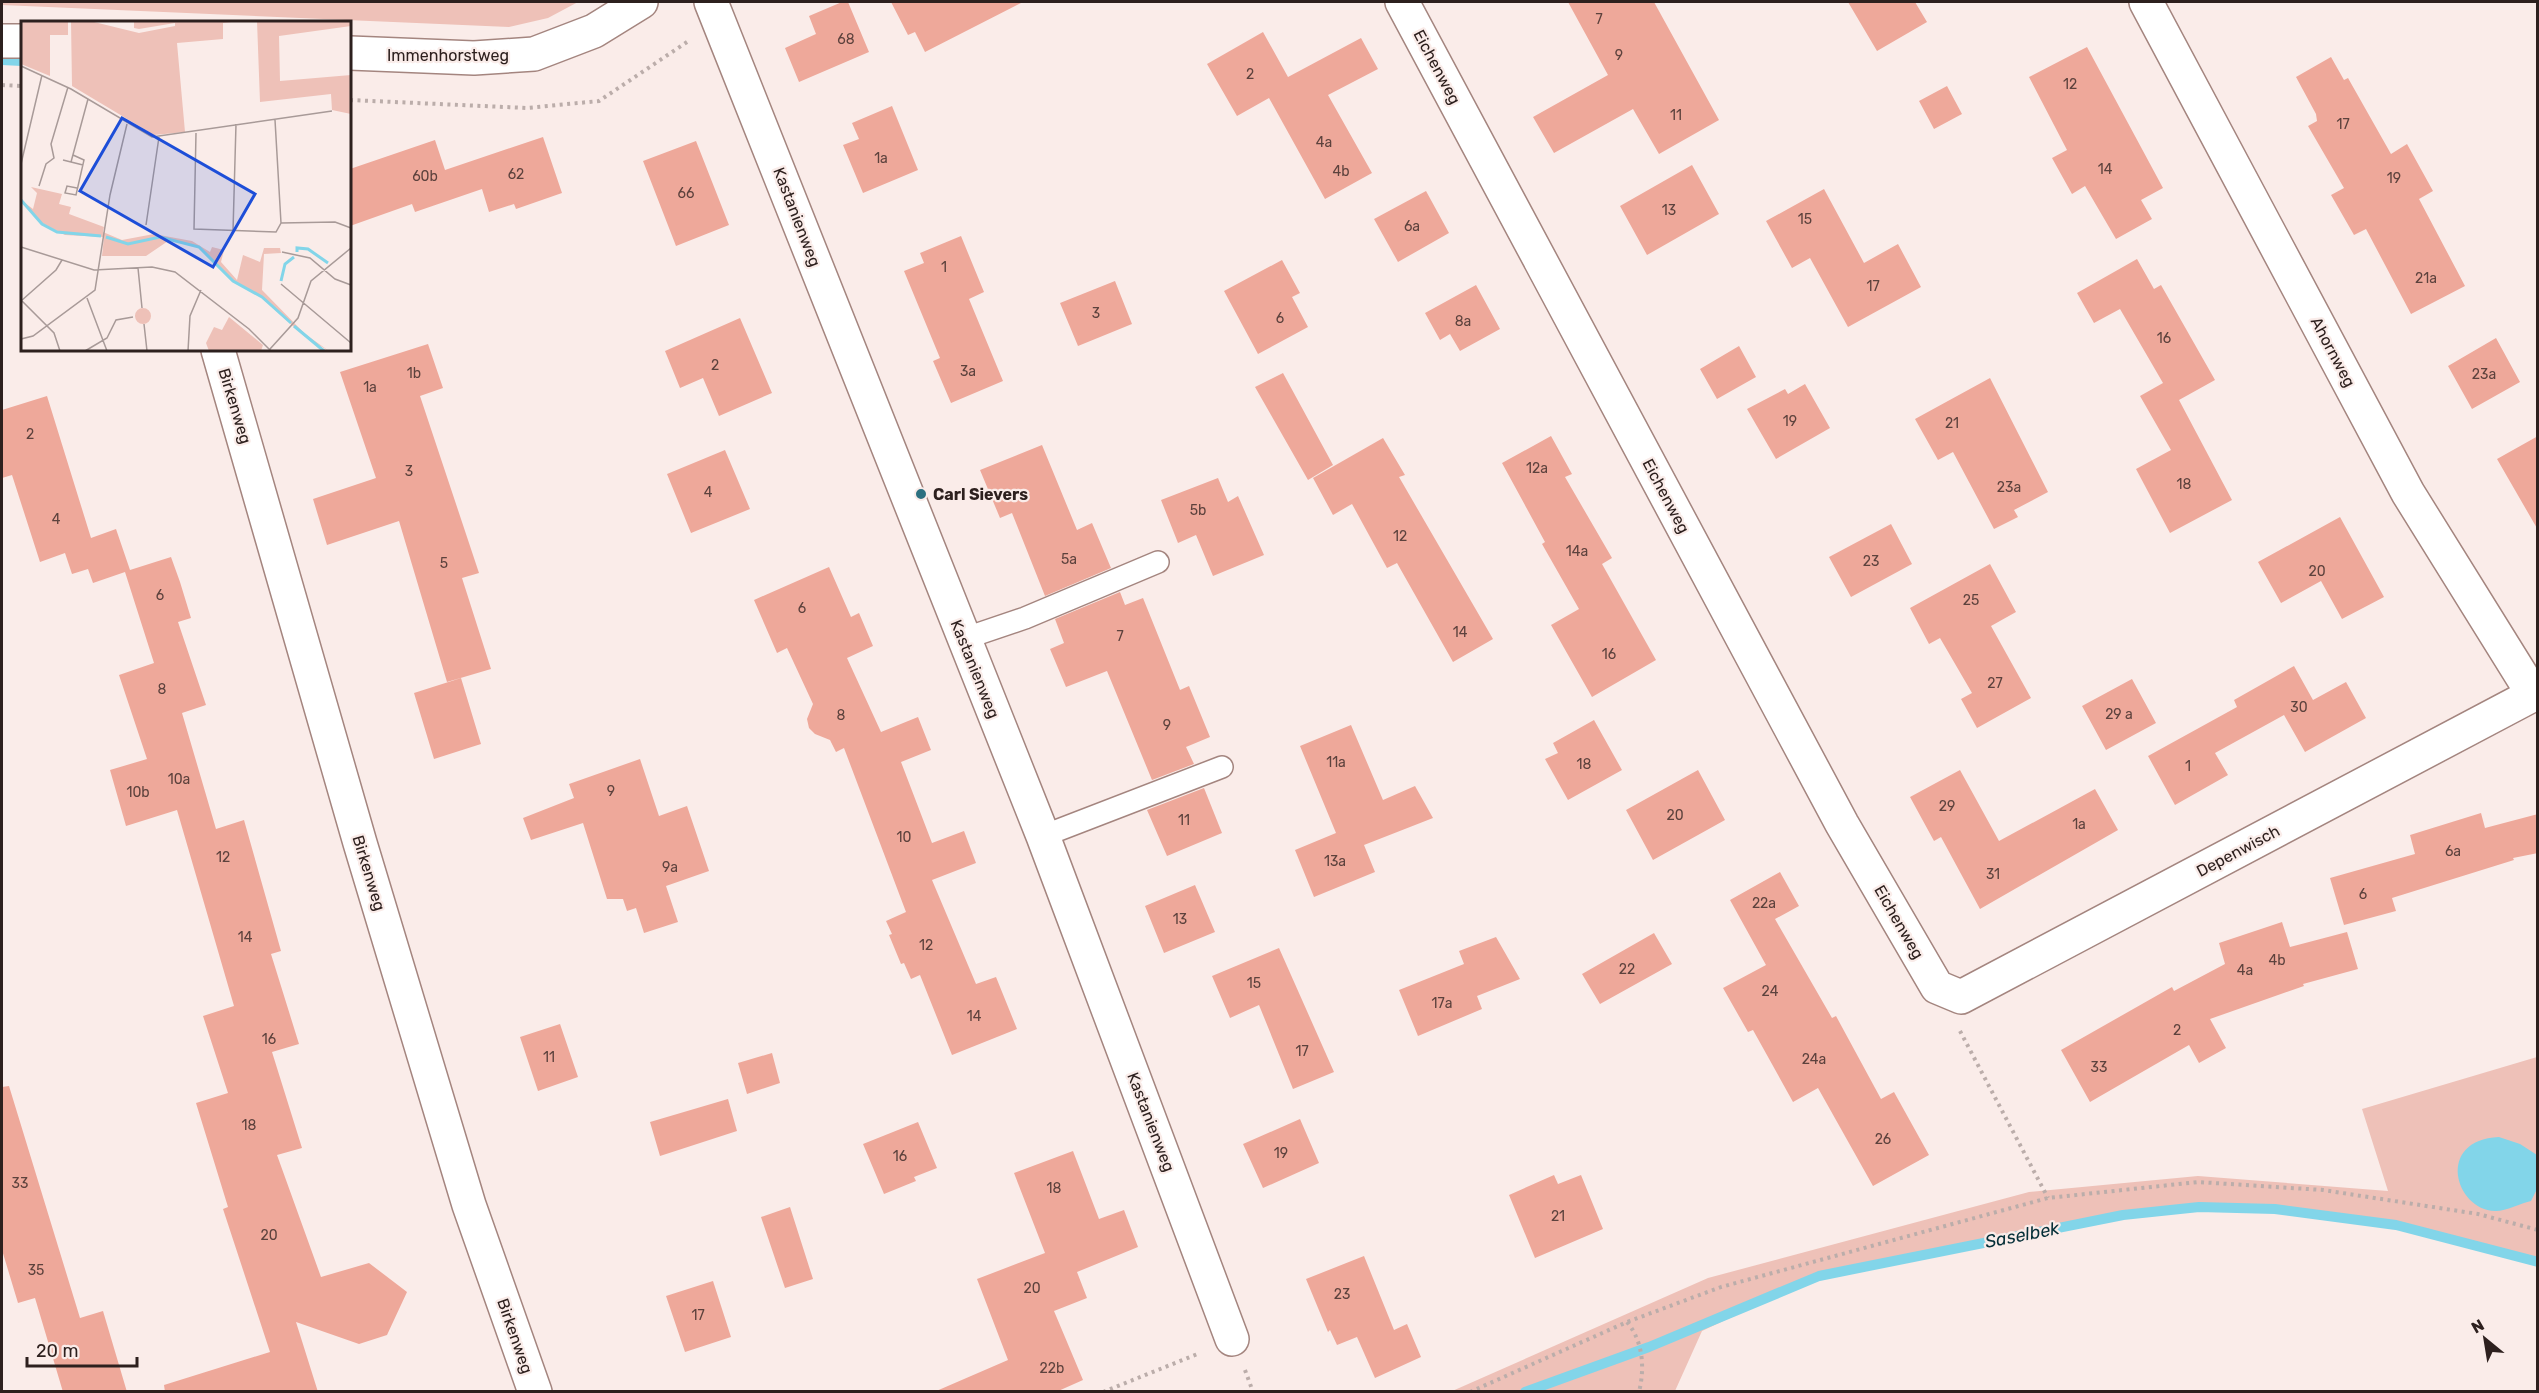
<svg xmlns="http://www.w3.org/2000/svg" width="2539" height="1393" font-family="Rubik,sans-serif">
  <rect width="100%" height="100%" fill="#faece9"/>
  <path fill="#eec1b8" d="M2 2H578L548 18 509 27 2 5Z
    M2537 1057V1262L2396 1225 2275 1209 2222 1206 2123 1215 1819 1276 1702 1331 1675 1391 1450 1392 1708 1278 2029 1192 2198 1176 2388 1191 2362 1109Z"/>
  <path fill="#82d5e9" d="M2499 1137 2520 1144 2537 1155V1189L2531 1201C2522 1203 2503 1212 2495 1211 2455 1210 2435 1140 2499 1137Z"/>
  <g fill="none" stroke-linecap="round" stroke-linejoin="round">
    <path stroke="#82d5e9" stroke-width="10" d="M2 60 22 61
      M1525 1392 1649 1347 1819 1276 2123 1215 2199 1207 2275 1209 2396 1225 2538 1262"/>
  </g>
  <path fill="#eea89a" d="M842 2H848L869 52 799 82 785 48 816 34 809 16Z
    M891 2H1023L925 52 915 32 908 35Z
    M1568 2H1654L1719 120 1659 154 1633 109 1554 153 1533 117 1608 75Z
    M1848 2H1915L1927 22 1877 51Z
    M1263 32 1288 77 1361 38 1378 69 1328 95 1372 173 1325 199 1269 98 1237 116 1207 64Z
    M2087 47 2163 188 2141 200 2152 219 2116 239 2085 186 2072 194 2052 158 2067 150 2029 77Z
    M2331 57 2344 80 2348 78 2391 154 2407 144 2433 191 2419 199 2465 286 2411 314 2366 229 2354 235 2331 195 2344 188 2308 126 2317 121 2316 114 2296 77Z
    M1947 86 1962 114 1934 129 1919 101Z
    M892 106 918 170 863 193 843 145 859 139 852 123Z
    M543 137 562 193 516 209 514 204 489 212 482 189 415 212 412 204 350 226V169L435 140 445 170Z
    M696 141 729 225 676 246 643 161Z
    M1692 165 1719 214 1647 255 1620 206Z
    M1824 189 1864 263 1898 244 1921 287 1848 327 1810 258 1792 268 1766 221Z
    M1426 191 1449 233 1398 262 1374 219Z
    M961 236 984 292 969 299 1003 381 951 403 933 361 940 358 904 271 924 263 920 253Z
    M2137 259 2154 289 2161 285 2215 380 2179 400 2232 500 2170 533 2136 469 2171 450 2140 396 2163 383 2120 309 2094 323 2077 293Z
    M1282 260 1300 293 1292 297 1308 327 1258 354 1224 291Z
    M1115 281 1132 324 1078 346 1060 303Z
    M1476 285 1500 329 1460 351 1450 334 1440 340 1425 313Z
    M740 318 772 393 719 416 703 378 680 388 665 351Z
    M2496 338 2520 382 2472 409 2448 366Z
    M428 344 443 388 420 396 479 573 462 578 491 669 447 682 399 521 327 545 313 499 376 478 340 372Z
    M1739 346 1756 377 1717 399 1700 369Z
    M1283 373 1333 465 1308 480 1255 387Z
    M1990 378 2048 492 2014 510 2018 517 1994 529 1953 452 1938 460 1915 419Z
    M1805 384 1830 428 1776 459 1747 409 1785 389 1788 394Z
    M47 396 91 538 116 529 130 570 171 557 180 582 191 618 178 622 206 705 182 713 216 829 244 820 281 951 271 954 299 1044 272 1052 302 1148 277 1155 321 1277 369 1263 407 1292 387 1335 359 1344 296 1322 318 1392H165L164 1385 270 1352 223 1209 228 1207 196 1103 228 1093 203 1016 234 1006 177 810 126 826 110 770 147 759 119 675 154 663 125 572 93 583 88 569 72 574 65 553 40 562 12 475 2 478V410Z
    M1551 436 1572 474 1565 477 1612 558 1602 564 1656 660 1592 697 1551 625 1579 609 1542 544 1545 542 1502 463Z
    M2538 436V530L2497 459Z
    M1383 438 1405 475 1399 477 1493 639 1453 662 1397 563 1387 568 1352 504 1333 515 1313 478Z
    M1042 445 1077 530 1092 523 1111 568 1045 596 1012 513 1000 518 980 470Z
    M725 450 750 509 691 533 667 474Z
    M1218 478 1228 502 1238 496 1264 555 1213 576 1196 535 1178 543 1161 500Z
    M2340 517 2384 597 2342 619 2321 581 2281 603 2258 562Z
    M1891 524 1912 564 1851 597 1829 557Z
    M1990 564 2016 612 1991 626 2031 698 1977 728 1961 699 1972 693 1940 638 1929 644 1910 608Z
    M829 567 851 617 859 613 873 646 847 658 881 732 918 717 931 750 901 762 932 843 964 831 976 863 932 880 976 984 996 977 1017 1029 952 1055 920 975 911 979 904 963 901 964 889 935 892 934 886 921 906 912 844 748 836 752 830 740 815 734 809 728 807 719 813 704 787 648 777 653 754 600Z
    M1120 592 1125 605 1143 598 1180 690 1189 686 1210 737 1186 747 1194 764 1152 780 1107 671 1066 687 1050 649 1064 643 1055 619Z
    M2294 666 2313 700 2346 682 2366 718 2305 752 2284 715 2215 753 2228 775 2175 805 2148 756 2237 707 2234 700Z
    M461 678 481 744 434 759 414 693Z
    M2132 679 2156 723 2106 750 2082 706Z
    M1594 720 1622 770 1568 800 1545 759 1558 753 1553 743Z
    M1351 725 1383 800 1415 786 1433 818 1364 845 1375 872 1314 897 1295 850 1336 833 1300 746Z
    M640 759 659 816 687 806 709 871 666 886 678 922 644 933 636 908 627 911 623 899H607L583 823 531 840 523 818 574 798 569 784Z
    M1698 770 1725 820 1653 860 1626 810Z
    M1960 770 1999 841 2095 789 2118 830 1980 909 1941 837 1934 841 1910 797Z
    M1204 788 1222 833 1167 856 1147 810Z
    M2481 813 2485 828 2538 814V853L2513 858 2514 860 2392 898 2396 911 2344 925 2330 878 2415 854 2410 835Z
    M1780 872 1799 906 1775 919 1832 1018 1836 1016 1881 1099 1894 1092 1929 1155 1873 1186 1818 1088 1793 1102 1753 1030 1748 1032 1723 988 1766 965 1730 900Z
    M1195 885 1215 932 1164 953 1145 906Z
    M2282 922 2290 947 2347 932 2358 969 2303 984 2304 986 2210 1019 2226 1048 2199 1063 2189 1045 2090 1102 2061 1050 2172 987 2174 991 2225 964 2219 943Z
    M1654 933 1672 964 1600 1004 1582 974Z
    M1496 937 1520 979 1477 996 1482 1009 1418 1036 1399 990 1464 964 1459 951Z
    M1279 948 1334 1072 1293 1089 1259 1005 1230 1018 1212 976Z
    M560 1024 578 1077 538 1091 520 1037Z
    M772 1053 780 1083 747 1094 738 1063Z
    M9 1086 80 1318 103 1311 127 1392H63L35 1298 18 1303 2 1250V1087Z
    M728 1099 737 1131 660 1156 650 1122Z
    M1300 1119 1319 1163 1263 1188 1243 1144Z
    M918 1122 937 1168 914 1177 916 1181 884 1194 863 1144Z
    M1073 1151 1099 1219 1124 1210 1138 1247 1077 1272 1087 1298 1054 1311 1083 1380 1056 1392H934L1008 1360 977 1279 1045 1253 1014 1173Z
    M1554 1175 1558 1184 1581 1175 1603 1229 1535 1258 1509 1195Z
    M790 1207 813 1279 785 1288 761 1217Z
    M1364 1256 1394 1330 1407 1324 1421 1357 1375 1378 1357 1337 1337 1345 1330 1330 1328 1332 1306 1279Z
    M713 1281 731 1337 685 1352 666 1296Z"/>
  <g fill="none" stroke-linecap="round" stroke-linejoin="round">
    <defs>
      <path id="service" d="M963 639 1025 618 1158 562
        M1043 836 1222 767"/>
      <path id="minor" d="M711 2 1043 836 1232 1339
        M1402 2 1842 824 1937 987 1961 997 2538 692
        M2146 2 2408 493 2533 694
        M2 41H22
        M350 53 474 58 534 54 594 31 641 2
        M218 350 360 843 469 1205 535 1392"/>
    </defs>
    <use href="#service" stroke="#a4857f" stroke-width="24"/>
    <use href="#minor" stroke="#a4857f" stroke-width="36"/>
    <path stroke="#bbadaa" stroke-width="4" stroke-dasharray="3 4.5" stroke-linecap="butt" d="M2 85 22 86
      M350 100 527 108 599 101 690 40
      M1960 1031 2048 1198
      M1627 1322C1643 1341 1645 1368 1639 1392
      M1245 1370 1253 1392
      M1103 1392 1200 1353
      M1470 1392 1627 1322 1721 1287 2048 1198 2198 1182 2323 1190 2478 1214 2538 1230"/>
    <use href="#service" stroke="#fff" stroke-width="21"/>
    <use href="#minor" stroke="#fff" stroke-width="33"/>
  </g>
  <circle fill="#2c7080" stroke="#faece9" stroke-width="2" cx="921" cy="494" r="6"/>
  <g text-anchor="middle" dominant-baseline="central" stroke-width="4.5" stroke-linejoin="round" paint-order="stroke">
    <g font-size="14" fill="#5d423d">
      <text x="1599" y="19">7</text>
      <text x="846" y="39">68</text>
      <text x="1619" y="55">9</text>
      <text x="1250" y="74">2</text>
      <text x="2070" y="84">12</text>
      <text x="1676" y="115">11</text>
      <text x="2343" y="124">17</text>
      <text x="1324" y="142">4a</text>
      <text x="881" y="158">1a</text>
      <text x="2105" y="169">14</text>
      <text x="1341" y="171">4b</text>
      <text x="516" y="174">62</text>
      <text x="425" y="176">60b</text>
      <text x="2394" y="178">19</text>
      <text x="686" y="193">66</text>
      <text x="1669" y="210">13</text>
      <text x="1805" y="219">15</text>
      <text x="1412" y="226">6a</text>
      <text x="944" y="267">1</text>
      <text x="2426" y="278">21a</text>
      <text x="1873" y="286">17</text>
      <text x="1096" y="313">3</text>
      <text x="1280" y="318">6</text>
      <text x="1463" y="321">8a</text>
      <text x="2164" y="338">16</text>
      <text x="715" y="365">2</text>
      <text x="968" y="371">3a</text>
      <text x="414" y="373">1b</text>
      <text x="2484" y="374">23a</text>
      <text x="370" y="387">1a</text>
      <text x="1790" y="421">19</text>
      <text x="1952" y="423">21</text>
      <text x="30" y="434">2</text>
      <text x="1537" y="468">12a</text>
      <text x="409" y="471">3</text>
      <text x="2184" y="484">18</text>
      <text x="2009" y="487">23a</text>
      <text x="708" y="492">4</text>
      <text x="1198" y="510">5b</text>
      <text x="56" y="519">4</text>
      <text x="1400" y="536">12</text>
      <text x="1577" y="551">14a</text>
      <text x="1069" y="559">5a</text>
      <text x="1871" y="561">23</text>
      <text x="444" y="563">5</text>
      <text x="2317" y="571">20</text>
      <text x="160" y="595">6</text>
      <text x="1971" y="600">25</text>
      <text x="802" y="608">6</text>
      <text x="1460" y="632">14</text>
      <text x="1120" y="636">7</text>
      <text x="1609" y="654">16</text>
      <text x="1995" y="683">27</text>
      <text x="162" y="689">8</text>
      <text x="2299" y="707">30</text>
      <text x="2119" y="714">29 a</text>
      <text x="841" y="715">8</text>
      <text x="1167" y="725">9</text>
      <text x="1336" y="762">11a</text>
      <text x="1584" y="764">18</text>
      <text x="2188" y="766">1</text>
      <text x="179" y="779">10a</text>
      <text x="611" y="791">9</text>
      <text x="138" y="792">10b</text>
      <text x="1947" y="806">29</text>
      <text x="1675" y="815">20</text>
      <text x="1184" y="820">11</text>
      <text x="2079" y="824">1a</text>
      <text x="904" y="837">10</text>
      <text x="2453" y="851">6a</text>
      <text x="223" y="857">12</text>
      <text x="1335" y="861">13a</text>
      <text x="670" y="867">9a</text>
      <text x="1993" y="874">31</text>
      <text x="2363" y="894">6</text>
      <text x="1764" y="903">22a</text>
      <text x="1180" y="919">13</text>
      <text x="245" y="937">14</text>
      <text x="926" y="945">12</text>
      <text x="2277" y="960">4b</text>
      <text x="1627" y="969">22</text>
      <text x="2245" y="970">4a</text>
      <text x="1254" y="983">15</text>
      <text x="1770" y="991">24</text>
      <text x="1442" y="1003">17a</text>
      <text x="974" y="1016">14</text>
      <text x="2177" y="1030">2</text>
      <text x="269" y="1039">16</text>
      <text x="1302" y="1051">17</text>
      <text x="549" y="1057">11</text>
      <text x="1814" y="1059">24a</text>
      <text x="2099" y="1067">33</text>
      <text x="249" y="1125">18</text>
      <text x="1883" y="1139">26</text>
      <text x="1281" y="1153">19</text>
      <text x="900" y="1156">16</text>
      <text x="20" y="1183">33</text>
      <text x="1054" y="1188">18</text>
      <text x="1558" y="1216">21</text>
      <text x="269" y="1235">20</text>
      <text x="36" y="1270">35</text>
      <text x="1032" y="1288">20</text>
      <text x="1342" y="1294">23</text>
      <text x="698" y="1315">17</text>
      <text x="1052" y="1368">22b</text>
    </g>
    <g font-size="16" fill="#2d201e" stroke="#faece9">
      <text x="448" y="55">Immenhorstweg</text>
      <text transform="translate(1437 67) rotate(62)">Eichenweg</text>
      <text transform="translate(797 217) rotate(69)">Kastanienweg</text>
      <text transform="translate(2333 352) rotate(62)">Ahornweg</text>
      <text transform="translate(235 406) rotate(73)">Birkenweg</text>
      <text transform="translate(1666 496) rotate(62)">Eichenweg</text>
      <text transform="translate(975 669) rotate(68)">Kastanienweg</text>
      <text transform="translate(2238 851) rotate(-28)">Depenwisch</text>
      <text transform="translate(369 873) rotate(73)">Birkenweg</text>
      <text transform="translate(1899 922) rotate(60)">Eichenweg</text>
      <text transform="translate(1151 1122) rotate(69)">Kastanienweg</text>
      <text transform="translate(515 1336) rotate(71)">Birkenweg</text>
    </g>
    <g font-size="16" font-weight="bold" fill="#2d201e" stroke="#faece9" text-anchor="start">
      <text x="933" y="494">Carl Sievers</text>
    </g>
    <g font-size="18" font-style="italic" fill="#052f38" stroke="#faece9">
      <text transform="translate(2022 1235) rotate(-11)">Saselbek</text>
    </g>
  </g>
  <g transform="translate(21 21)">
    <rect width="330" height="330" fill="#faece9"/>
    <path d="M0 0H47V14H29V55L0 43ZM50 0H69L118 12 154 5V2L118 8 113 7V0H219L202 2V18L156 22 164 111 133 114 51 65ZM236 0H330V5L258 15 259 60 330 54V93L311 89 310 73 239 81ZM10 166 41 173 38 183 50 186 48 193 83 206 82 211 101 219 133 213 171 220 189 231 191 226 203 229 200 241 216 259 222 234 239 241 243 227H259L260 232 243 233 241 269 284 313 308 330 283 315 240 276 211 259 179 226 150 218 125 235H81L83 216 44 214 19 201 0 179 12 188 16 172ZM114 295a8 8 0 1 1 16 0a8 8 0 1 1-16 0ZM208 296 242 324 240 330H188L185 322 193 306 201 309Z" fill="#eec1b8"/>
    <path fill="none" stroke="#82d5e9" stroke-width="3" d="M0 179 21 203 36 211 80 215M85 216 107 223 139 216 178 226 212 260 241 276 270 302M276 231V227L287 228 307 242M260 260 264 243 273 236M273 305 303 330"/>
    <path fill="none" stroke="#a89a98" stroke-width="1.5" d="M0 45 50 68 131 116 311 90M175 112 173 208 255 211 260 202 254 99M52 134 63 139 55 174 44 172 46 165 56 167M42 139 62 144M50 141 67 78M0 143 21 54M18 165 25 143 33 137 30 123 47 66M260 202 314 201 330 207M125 204 138 116M212 210 215 103M0 226 73 249 131 246 154 251 228 308 250 330M261 231 289 237 314 258 330 264M117 247 121 287M260 263 330 322M66 277 86 330M0 279 33 312 39 330M0 280 35 249 41 239M123 303 126 330M0 318 12 315 74 269 89 174 106 103M249 328 277 297 290 260 330 227M64 330 86 317 95 299 112 296M167 330 169 295 180 269"/>
    <path fill="#1d4ed8" fill-opacity="0.15" stroke="#1d4ed8" stroke-width="3" d="M101 97 234 173 192 246 59 170Z"/>
    <rect width="330" height="330" fill="none" stroke="#2d201e" stroke-width="3"/>
  </g>
  <rect width="2539" height="1393" fill="none" stroke="#2d201e" stroke-width="6"/>
  <g transform="translate(2485 1339) rotate(330)" stroke="#faece9" stroke-width="4.5" paint-order="stroke">
  <path d="M0-4.5L10 22L0 15L-10 22Z" fill="#2d201e"/>
  <text y="-9" font-size="16" font-weight="bold" text-anchor="middle" fill="#2d201e">N</text>
  </g>
  <path d="M27 1357v9h110v-9" fill="none" stroke="#2d201e" stroke-width="3"/>
  <text x="36" y="1357" font-size="18" fill="#2d201e" stroke="#faece9" stroke-width="4.5" paint-order="stroke">20 m</text>
</svg>
